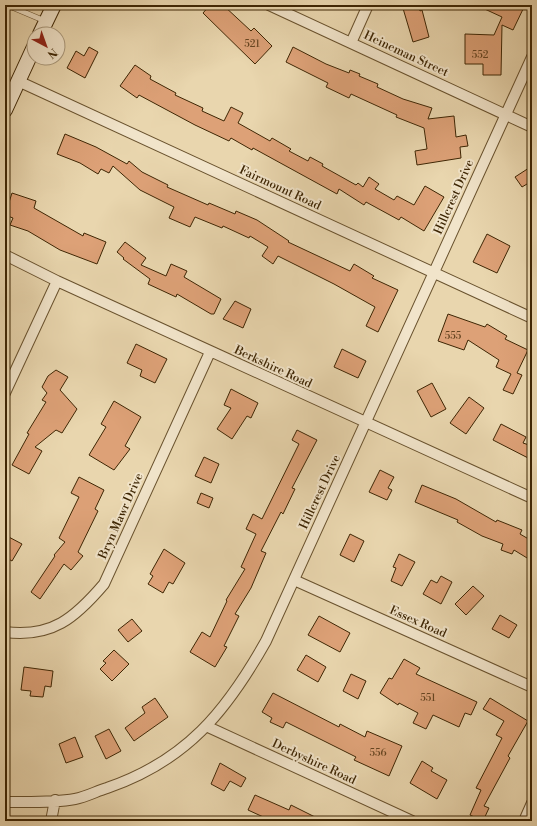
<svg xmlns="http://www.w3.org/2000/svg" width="537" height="826" font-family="'Libre Bodoni',serif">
  <rect width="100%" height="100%" fill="#e9d6ae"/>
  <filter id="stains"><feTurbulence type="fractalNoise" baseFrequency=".005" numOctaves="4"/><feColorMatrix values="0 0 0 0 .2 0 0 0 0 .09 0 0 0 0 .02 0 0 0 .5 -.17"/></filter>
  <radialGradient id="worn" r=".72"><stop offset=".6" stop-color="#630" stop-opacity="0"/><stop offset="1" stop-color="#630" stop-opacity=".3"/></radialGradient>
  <path fill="#dda177" stroke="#3e2604" d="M210 5H223L251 31 254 28 272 46 255 64 203 13Z
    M402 5H418L420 11 422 10 429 37 413 42Z
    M476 5H525L513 30 502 25 501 75H483V64H465V34L494 35 502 17Z
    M89 47 98 52 85 78 67 68 76 51 84 56Z
    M293 47 326 64 349 73 350 70 360 74 359 76 378 84 377 87 403 99 432 108 428 119 454 116 456 137 466 135 468 146 460 147 461 158 417 165 415 151 427 149 424 128 396 117 397 115 351 94 349 98 326 87 328 83 286 62Z
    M135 65 151 76 150 79 176 93 175 95 203 108 202 111 224 121 231 107 243 113 238 123 270 141 272 138 291 149 289 151 308 161 310 157 323 164 322 166 356 185 358 183 363 187 369 177 379 184 375 189 394 200 397 196 414 205 425 186 444 197 424 231 401 217 399 220 366 202 364 205 339 189 337 194 253 148 252 150 231 138 229 141 195 125 139 95 137 98 120 86Z
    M65 134 96 147 127 164 129 161 142 172 168 185 167 187 208 205 209 203 235 214 236 211 257 220 289 241 288 242 350 271 354 264 374 276 372 278 398 290 378 332 366 326 375 307 334 284 278 256 273 264 262 256 268 247 250 236 249 238 223 226 222 228 195 217 190 227 169 218 174 207 140 190 113 166 109 173 101 169 98 174 80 163 57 154Z
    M532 166V181L522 187 515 177Z
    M12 193 36 201 34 208 83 236 84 233 106 242 97 264 60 250 28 231 10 225 13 218 5 215Z
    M487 234 510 246 497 273 473 262Z
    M125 242 146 258 141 265 166 276 171 264 187 271 184 277 221 299 214 314H211L177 294 176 297 148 284 150 279 123 259 124 258 117 252Z
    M235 301 251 309 243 328 223 319Z
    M448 314 485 327 487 324 507 336 505 339 528 350 517 373 522 375 513 394 503 390 511 374 496 367 499 360 468 340 464 350 438 341Z
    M136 344 167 359 155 383 140 376 142 370 127 363Z
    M342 349 366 361 358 378 334 367Z
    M56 370 68 377 60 390 77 409 62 433 56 430 35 447 42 451 29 474 12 465 29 434 27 433 46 402 42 400 47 393 42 387 48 376Z
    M432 383 446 409 431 417 417 391Z
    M231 389 258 403 251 418 247 416 232 439 217 429 231 408 224 405Z
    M469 397 484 408 466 434 450 423Z
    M114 401 141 417 125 446 130 449 114 470 89 455 106 427 101 424Z
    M501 424 526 437 523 443 532 446V460L493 440Z
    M297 430 317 440 292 488 295 489 283 514 281 512 261 551 266 553 251 588 235 614 239 616 224 646 227 647 215 667 190 652 202 632 210 637 227 601 226 600 245 569 241 567 256 534 246 529 253 514 262 519 299 444 292 440Z
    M204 457 219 464 211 483 195 476Z
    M380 470 394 477 388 488 392 490 387 500 369 492Z
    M79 477 104 490 95 509 98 511 78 552 83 556 71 570 64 564 40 599 31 592 55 556 54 555 65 542 59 538 79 497 71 493Z
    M422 485 456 499 496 522 497 520 522 530 520 534 532 541V561L514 550 512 554 501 550 503 544 482 536 457 522 458 520 415 502Z
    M201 493 213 498 209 508 197 503Z
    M350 534 364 541 354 562 340 555Z
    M5 535 22 544 12 561 5 557Z
    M164 549 185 563 173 584 169 582 163 593 148 584 153 576 150 574Z
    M399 554 415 562 402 586 391 581 396 568 393 567Z
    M441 576 452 582 441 604 423 594 431 580 437 583Z
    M473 586 484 596 466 615 455 604Z
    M500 615 517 625 509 638 492 629Z
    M319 616 350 633 340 652 308 635Z
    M132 619 142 631 128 642 118 630Z
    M114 650 129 664 112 681 100 669 106 663 103 661Z
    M306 655 326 667 318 682 297 670Z
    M404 659 420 668 416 674 477 702 471 715 465 713 459 727 433 715 426 729 413 723 418 713 399 703 398 705 380 693 389 678 392 679Z
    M24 667 53 671 51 687 45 686 43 697 30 696 31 691 21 690Z
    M351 674 366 681 358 699 343 691Z
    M273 693 339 727 340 724 365 737 367 731 402 746 389 776 354 760 356 757 286 722 283 728 270 722 272 718 262 712Z
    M155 698 168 717 134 741 125 728 145 713 142 707Z
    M490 698 528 721 508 756 510 758 484 806 489 808 483 821 470 815 481 790 476 788 502 738 496 735 504 721 483 709Z
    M109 729 121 751 106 759 95 736Z
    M75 737 83 757 66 763 59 744Z
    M422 761 433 768 431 771 447 780 437 799 410 783Z
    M220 763 246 778 241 787 230 781 224 791 211 784Z
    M255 795 289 810 291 805 323 821H272L248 810Z"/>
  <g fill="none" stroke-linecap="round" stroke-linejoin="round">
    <defs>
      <path id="lane" d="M7 5 45 21"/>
      <path id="street" d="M269 5 532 127
        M351 43 368 5
        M18 81 532 318
        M5 255 57 281 532 498
        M5 393 57 281
        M294 580 532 687
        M5 632C52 638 75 618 104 584L210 352
        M206 726 412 821
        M5 802C27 802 53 803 75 799 86 797 97 791 107 788 186 761 226 712 266 641L532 57
        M51 821 55 800
        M524 821 532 803"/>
      <path id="secondary" d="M40 34 54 5
        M5 110 34 47"/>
    </defs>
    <use href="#lane" stroke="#69522e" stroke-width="6"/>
    <use href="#street" stroke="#69522e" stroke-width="12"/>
    <use href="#secondary" stroke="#3e2604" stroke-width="16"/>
    <use href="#lane" stroke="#f1e4ca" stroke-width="5"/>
    <use href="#street" stroke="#f1e4ca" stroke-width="10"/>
    <use href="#secondary" stroke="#f1e4ca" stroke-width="14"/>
  </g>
  <g text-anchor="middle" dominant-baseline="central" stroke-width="4" stroke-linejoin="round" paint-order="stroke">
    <g font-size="10" fill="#664521">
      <text x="252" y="44">521</text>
      <text x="480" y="55">552</text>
      <text x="453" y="336">555</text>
      <text x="428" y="698">551</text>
      <text x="378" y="753">556</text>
    </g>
    <g font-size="12" fill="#3e2604" stroke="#f1e4ca">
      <text transform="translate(406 54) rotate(25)">Heineman Street</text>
      <text transform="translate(280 188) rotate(25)">Fairmount Road</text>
      <text transform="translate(454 197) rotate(-66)">Hillcrest Drive</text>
      <text transform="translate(273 367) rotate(25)">Berkshire Road</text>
      <text transform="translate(320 492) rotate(-65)">Hillcrest Drive</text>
      <text transform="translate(121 516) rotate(-66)">Bryn Mawr Drive</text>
      <text transform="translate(418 622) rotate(24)">Essex Road</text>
      <text transform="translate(314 762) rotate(25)">Derbyshire Road</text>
    </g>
  </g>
  <rect width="537" height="826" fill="none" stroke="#e9d6ae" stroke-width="20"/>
  <rect x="6" y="6" width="525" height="814" fill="none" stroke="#3e2604" stroke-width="2"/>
  <rect x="10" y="10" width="517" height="806" fill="none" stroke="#3e2604"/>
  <g transform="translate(46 46) rotate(139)"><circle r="19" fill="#f1e4ca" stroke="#a9987b"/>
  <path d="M0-3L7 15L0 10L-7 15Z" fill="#8f2418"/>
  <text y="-6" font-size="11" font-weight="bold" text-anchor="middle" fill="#3e2604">N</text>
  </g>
  <rect width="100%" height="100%" filter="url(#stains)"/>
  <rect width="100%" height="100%" fill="url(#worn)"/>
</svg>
